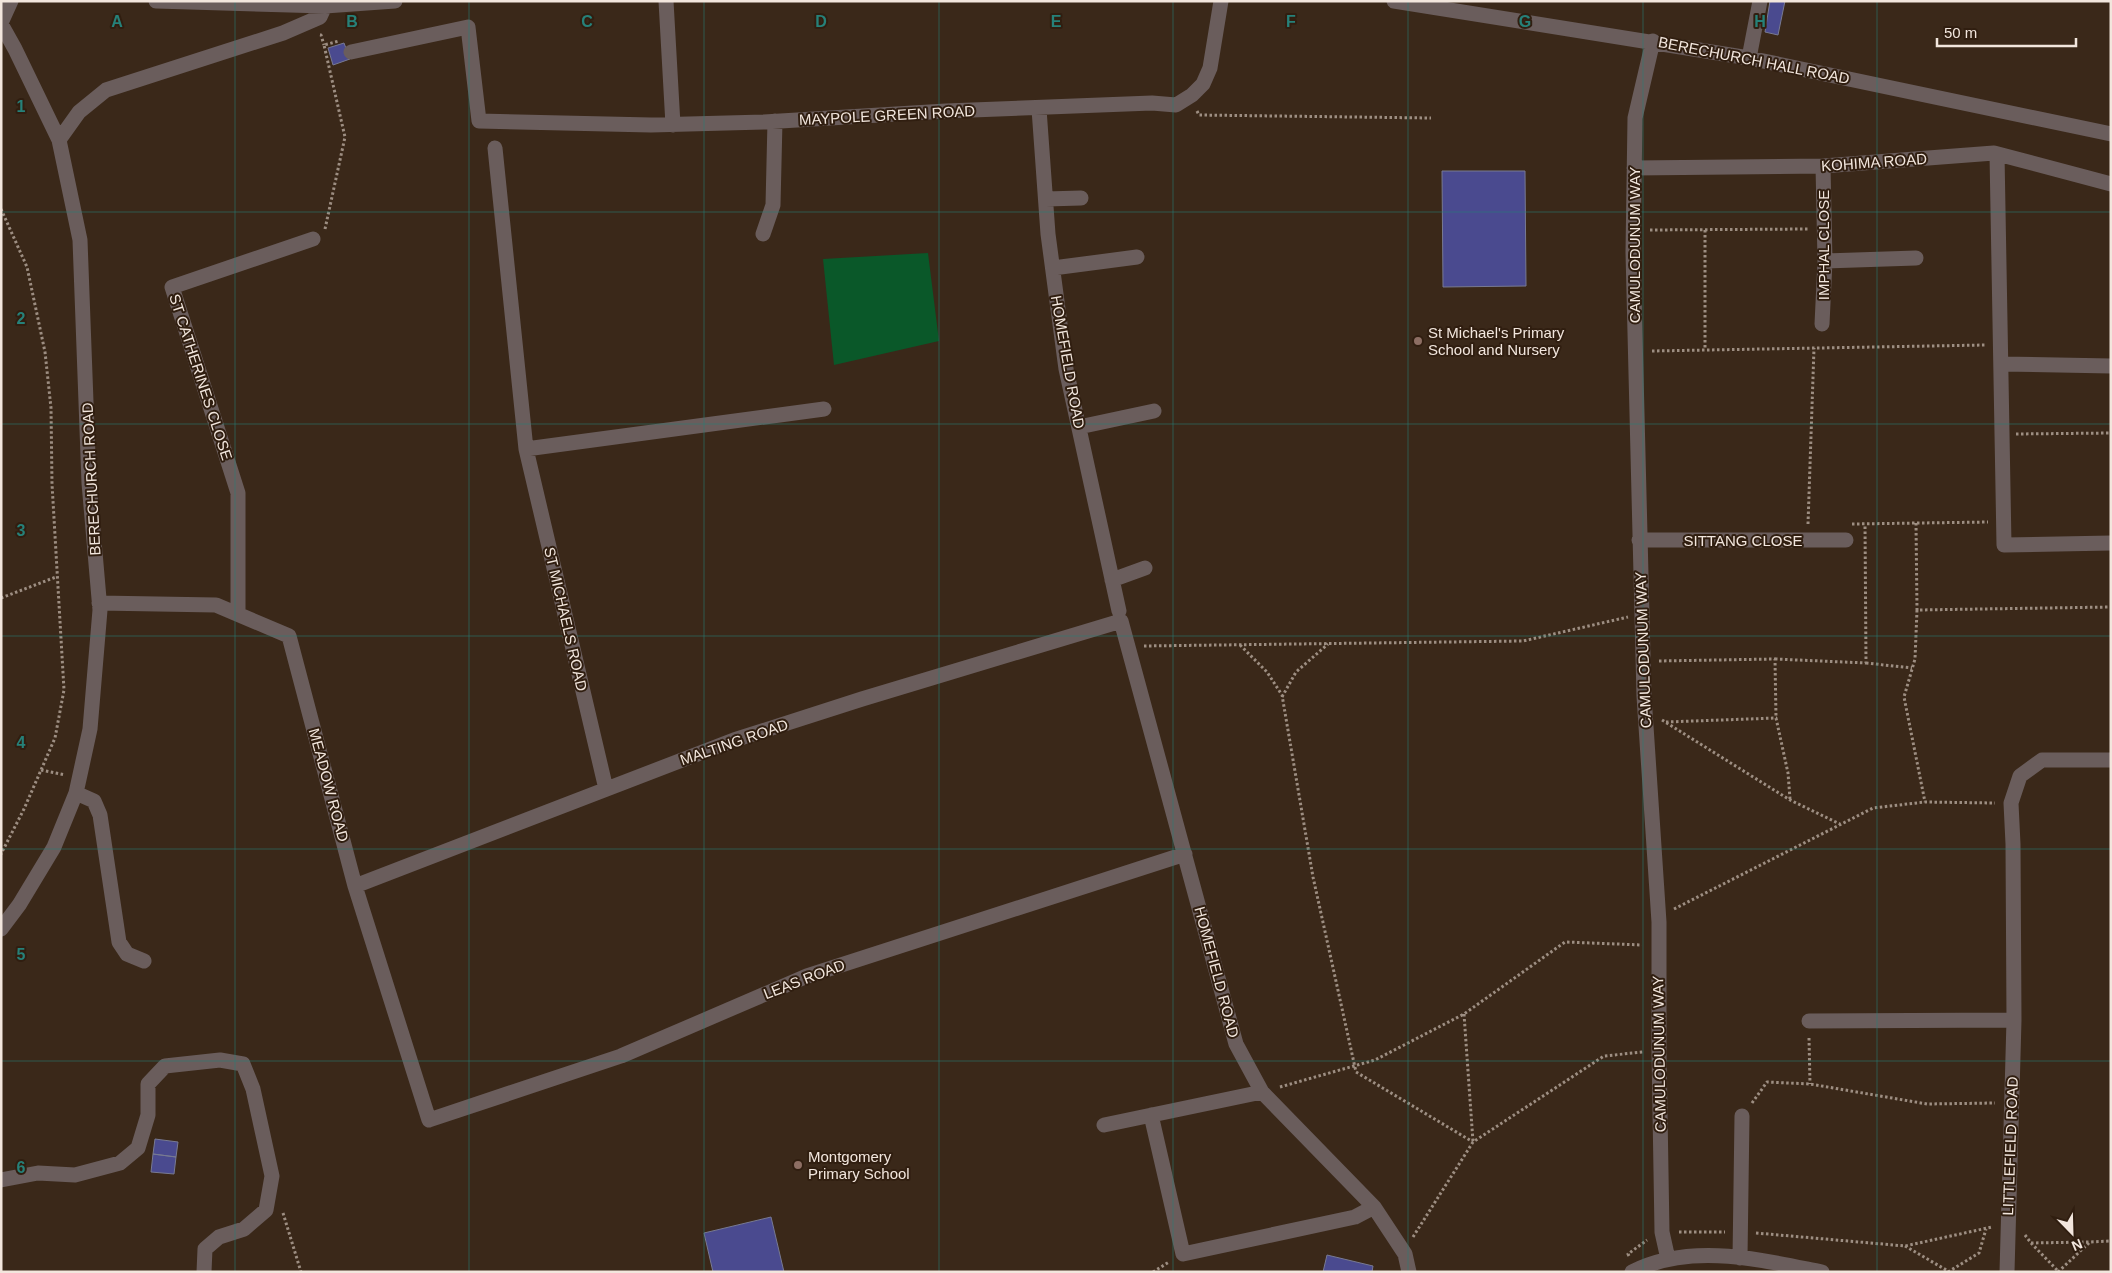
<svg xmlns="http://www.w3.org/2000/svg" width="2112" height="1273" font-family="Helvetica,sans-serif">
  <rect width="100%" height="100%" fill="#3a2819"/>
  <path fill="#0a5829" d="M928 253 939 341 834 365 823 259Z"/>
  <path fill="#4a4a8f" stroke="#787a92" d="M1770 1H1785L1778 35 1765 32Z
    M344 43 350 59 333 65 328 48Z
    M1442 171H1525L1526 286 1443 287Z
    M155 1139 178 1142 176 1157 153 1154Z
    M153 1154 176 1157 174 1174 151 1172Z
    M771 1217 784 1272H713L704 1233Z
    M1327 1255 1373 1266 1372 1272H1323Z"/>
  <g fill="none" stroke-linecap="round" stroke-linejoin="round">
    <path stroke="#9d8e82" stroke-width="3" stroke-dasharray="2.5 2.5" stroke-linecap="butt" d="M320 35H321L324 45
      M1197 111 1199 115 1431 118
      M1 209 27 267 45 352 51 408 52 484 64 690 55 738 24 809 1 854
      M325 229 345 137 324 45 339 41
      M1650 230 1809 229
      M1705 230V350
      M1652 351 1985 345
      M2016 434 2111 433
      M1916 523 1917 610 2111 607
      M1808 524 1814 348
      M1852 524 1988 522
      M1 598 56 577
      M1917 610 1915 659 1904 697 1925 802
      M1240 645 1267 672 1282 695 1313 877 1356 1072 1473 1142
      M1144 646 1523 641 1628 617
      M1775 659 1866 663 1865 524
      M1659 661 1775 659 1776 718
      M1866 663 1912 668
      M1282 697 1296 672 1328 644
      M1662 720 1790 800 1840 824
      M1666 722 1776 718 1788 773 1790 799
      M41 770 65 775
      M1674 909 1873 808 1925 802 1995 803
      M1464 1014 1473 1142
      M1809 1038 1810 1084
      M1280 1087 1375 1060 1464 1014 1565 942 1642 945
      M1752 1103 1767 1082 1810 1084 1927 1104 1995 1103
      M283 1213 301 1272
      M1679 1232H1725
      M1756 1233 1905 1246 1992 1227
      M2025 1235 2031 1243 2090 1242
      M1413 1237 1473 1142 1604 1056 1643 1052
      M2031 1243 2058 1271
      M1905 1246 1948 1271
      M1629 1256 1628 1254 1647 1240
      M1153 1272 1169 1262
      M1948 1272 1979 1253 1986 1229
      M2058 1272 2090 1242 2111 1241"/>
    <path stroke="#6a5d5c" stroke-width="15" d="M156 1 325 6 395 1
      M666 1 673 125
      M1394 1 1749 58 2111 134
      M1 23 11 1
      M1 24 15 49 59 140 80 240 89 483 100 610 90 729 76 793 54 847 19 905 1 929
      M1653 41 1635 118 1633 252 1644 696 1659 922V1051L1662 1232 1668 1259
      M351 52 468 27 479 121 651 125 764 122 946 111 1152 103 1176 105 1192 95 1203 84 1210 68 1221 1
      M1749 58 1760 1
      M1039 109 1048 234 1066 369 1119 611
      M59 140 79 112 106 90 283 33 320 17 325 6
      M495 148 526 449 606 789
      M1997 154 2004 545 2111 543
      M1634 168 1823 166 1994 153 2111 184
      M1046 199 1081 198
      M763 234 773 205 775 121
      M1825 261 1916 258
      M1053 268 1137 257
      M1822 324 1825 261 1823 166
      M2001 364 2111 366
      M1079 427 1154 411
      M526 449 824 409
      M1639 540H1846
      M1112 580 1145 568
      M99 603 216 605 289 636 355 886 429 1120 621 1056 807 976 1185 854
      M238 614V493L172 287 313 239
      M76 793 94 801 100 815 119 942 127 954 144 961
      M355 886 734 740 862 699 1121 621 1236 1044 1262 1092 1374 1207 1405 1254 1409 1272
      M1809 1021 2014 1020
      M1151 1115 1183 1254 1355 1217 1374 1207
      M1104 1125 1262 1092
      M1 1180 38 1173 75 1175 120 1163 138 1148 148 1115V1084L165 1066 220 1060 243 1064 253 1089 272 1176 266 1210 244 1229 219 1237 205 1249 204 1272
      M1740 1258 1742 1116
      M1632 1272C1691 1242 1761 1260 1822 1272
      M2007 1272 2014 1020 2013 844 2011 803 2020 776 2042 760H2111"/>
  </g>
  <path fill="none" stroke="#268179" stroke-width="1" stroke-opacity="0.55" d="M235 1V1272M469 1V1272M704 1V1272M939 1V1272M1173 1V1272M1408 1V1272M1643 1V1272M1877 1V1272M1 212H2111M1 424H2111M1 636H2111M1 849H2111M1 1061H2111"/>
  <g fill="#8d6e63" stroke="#301e10" stroke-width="2">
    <circle cx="1418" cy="341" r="5"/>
    <circle cx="798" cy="1165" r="5"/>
  </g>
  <g text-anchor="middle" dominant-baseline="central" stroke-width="4" stroke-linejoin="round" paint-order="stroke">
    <g font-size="15" fill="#f2e6dd" stroke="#301e10">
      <text transform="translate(1754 60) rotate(11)">BERECHURCH HALL ROAD</text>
      <text transform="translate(887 115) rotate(-3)">MAYPOLE GREEN ROAD</text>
      <text transform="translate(1874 162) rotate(-4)">KOHIMA ROAD</text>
      <text transform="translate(1634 245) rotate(-90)">CAMULODUNUM WAY</text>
      <text transform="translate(1823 245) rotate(-90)">IMPHAL CLOSE</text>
      <text transform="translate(1068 362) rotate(80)">HOMEFIELD ROAD</text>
      <text transform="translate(201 377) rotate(72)">ST CATHERINES CLOSE</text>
      <text transform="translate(91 479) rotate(-93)">BERECHURCH ROAD</text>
      <text x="1743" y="540">SITTANG CLOSE</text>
      <text transform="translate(566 619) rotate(77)">ST MICHAELS ROAD</text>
      <text transform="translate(1643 650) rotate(-92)">CAMULODUNUM WAY</text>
      <text transform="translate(734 742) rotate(-19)">MALTING ROAD</text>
      <text transform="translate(329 785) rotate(75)">MEADOW ROAD</text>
      <text transform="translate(1217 972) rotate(75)">HOMEFIELD ROAD</text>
      <text transform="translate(804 979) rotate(-21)">LEAS ROAD</text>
      <text transform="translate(1659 1054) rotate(-91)">CAMULODUNUM WAY</text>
      <text transform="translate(2010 1146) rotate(-88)">LITTLEFIELD ROAD</text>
    </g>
    <g font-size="15" fill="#f2e6dd" stroke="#301e10" text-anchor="start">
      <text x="1428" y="332">St Michael's Primary<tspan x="1428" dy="17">School and Nursery</tspan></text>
      <text x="808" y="1156">Montgomery<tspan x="808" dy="17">Primary School</tspan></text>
    </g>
  </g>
  <g font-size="16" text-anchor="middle" font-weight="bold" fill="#268179" stroke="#301e10" stroke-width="4" stroke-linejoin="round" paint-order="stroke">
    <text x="117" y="27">A</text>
    <text x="352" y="27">B</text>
    <text x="587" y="27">C</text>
    <text x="821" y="27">D</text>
    <text x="1056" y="27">E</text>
    <text x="1291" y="27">F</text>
    <text x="1525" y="27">G</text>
    <text x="1760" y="27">H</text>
    <text x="21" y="112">1</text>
    <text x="21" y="324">2</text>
    <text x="21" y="536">3</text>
    <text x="21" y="748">4</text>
    <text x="21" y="960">5</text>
    <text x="21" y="1173">6</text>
  </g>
  <rect width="2112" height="1273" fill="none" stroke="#f2e6dd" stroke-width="5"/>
  <g transform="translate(2072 1233) rotate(157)" stroke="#301e10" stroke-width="4" paint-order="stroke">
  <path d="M0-4L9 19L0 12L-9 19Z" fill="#f2e6dd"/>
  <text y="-8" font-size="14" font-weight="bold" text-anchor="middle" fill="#f2e6dd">N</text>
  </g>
  <path d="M1937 38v8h139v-8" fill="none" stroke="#f2e6dd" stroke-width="2.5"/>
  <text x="1944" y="38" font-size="15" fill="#f2e6dd" stroke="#301e10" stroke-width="4" paint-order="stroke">50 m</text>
</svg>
